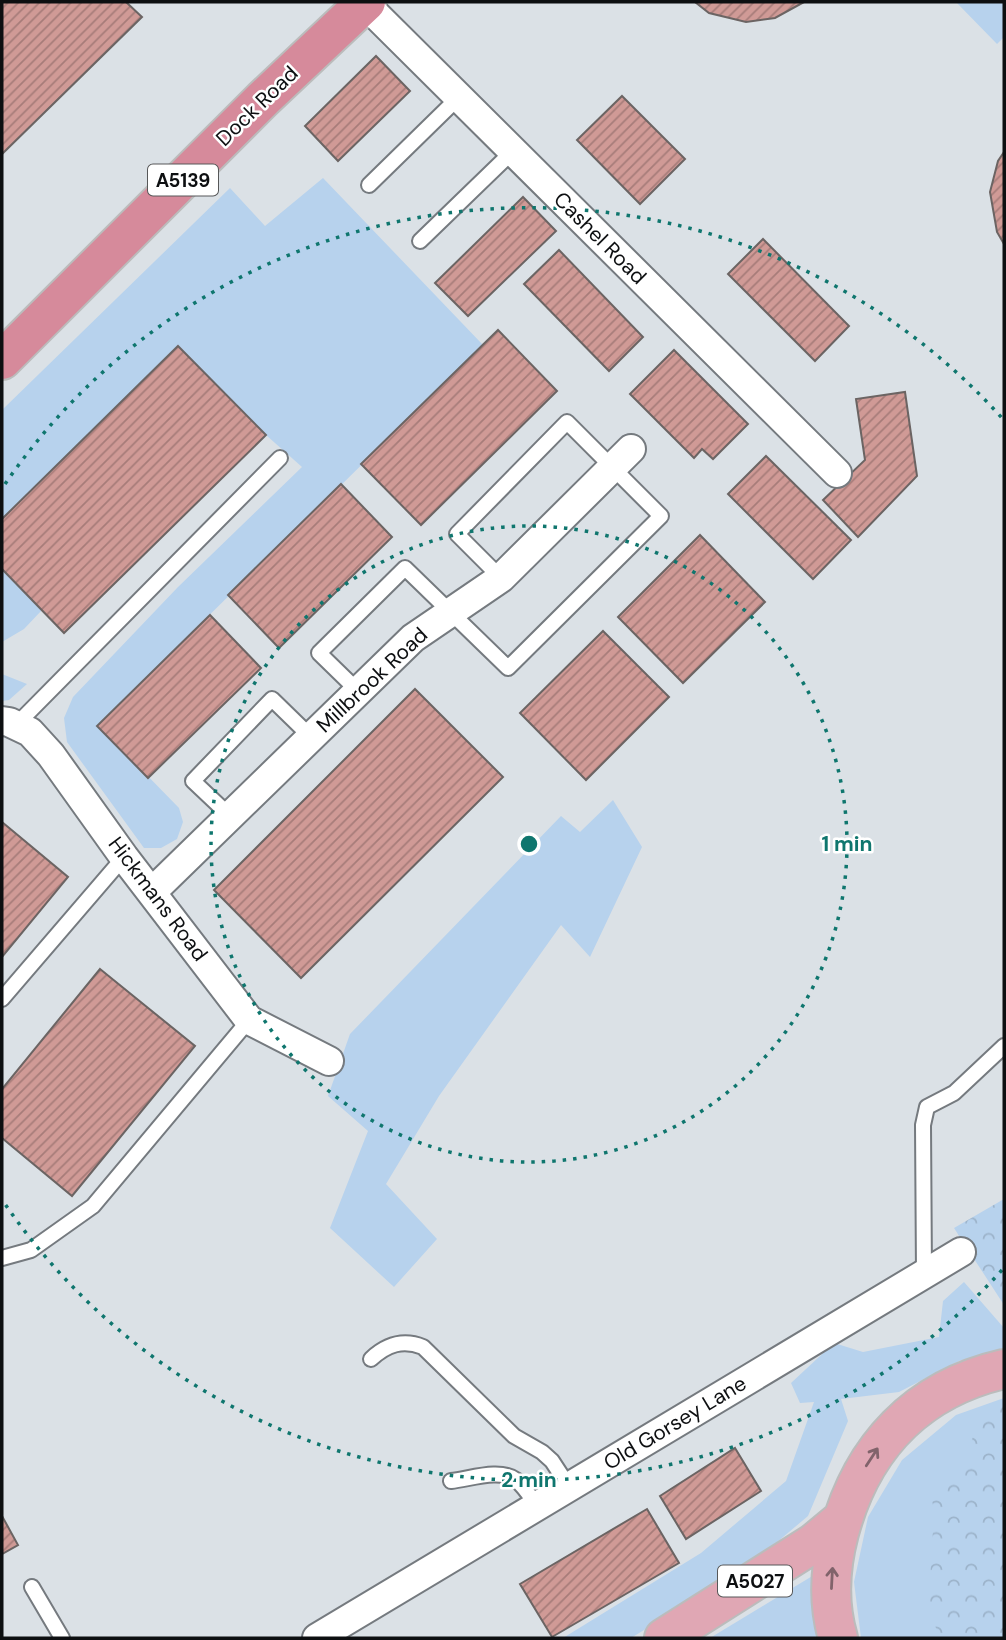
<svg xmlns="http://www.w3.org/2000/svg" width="1006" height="1640" font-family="'DM Sans',sans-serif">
  <defs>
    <pattern id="forest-crowns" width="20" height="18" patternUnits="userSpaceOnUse" patternTransform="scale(1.75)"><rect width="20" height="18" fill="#b7d2ed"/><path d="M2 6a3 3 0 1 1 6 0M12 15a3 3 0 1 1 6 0" fill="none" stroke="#9cb3ca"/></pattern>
    <pattern id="building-hatch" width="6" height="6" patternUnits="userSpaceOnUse" patternTransform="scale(1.75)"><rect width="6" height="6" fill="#d09a96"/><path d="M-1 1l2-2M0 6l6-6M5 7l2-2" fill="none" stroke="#a77c79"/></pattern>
  </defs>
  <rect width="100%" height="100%" fill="#dbe1e6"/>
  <path fill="#b7d2ed" d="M956 2H1004V37L997 44Z
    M323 178 483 345 98 725 179 808 183 822 177 839 161 848H144L67 742 64 718 73 697 178 587 302 467 266 435 178 346 2 519V410L230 188 265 226Z
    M2 569 42 610 24 629 2 642Z
    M2 674 27 684 9 700 2 701Z
    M613 800 642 847 590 957 561 925 439 1096 386 1184 437 1239 394 1287 330 1228 368 1131 328 1096 350 1034 561 816 580 832Z
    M964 1282 1004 1328V1348L959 1361 899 1392 841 1399 848 1421 808 1516 751 1564 631 1638H563L701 1553 786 1481 814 1402 800 1403 791 1383 834 1343 863 1352 939 1337 943 1301Z
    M1004 1398V1638H861L854 1582 868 1517 902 1460 956 1415Z
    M814 1575 823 1638H710Z"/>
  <path fill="url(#forest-crowns)" d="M1004 1199V1305L954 1228Z
    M1004 1403V1638H941L928 1612 934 1513 930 1485 965 1461 977 1424Z"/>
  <path fill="url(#building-hatch)" stroke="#6b6463" stroke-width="2" d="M2 2H126L142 17 2 154Z
    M695 2H804L775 18 746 22 709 13Z
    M376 56 410 91 338 161 305 126Z
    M622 96 685 159 640 204 577 140Z
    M1004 152V244L997 232 990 192 998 161Z
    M523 197 556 231 468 316 435 283Z
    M763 239 849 326 815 361 728 274Z
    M559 250 643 337 609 371 524 284Z
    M498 330 557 391 421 525 361 464Z
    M178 346 266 435 64 633 2 569V519Z
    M674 350 748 424 713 459 702 449 694 458 630 394Z
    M905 392 917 476 858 537 823 500 865 460 856 399Z
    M766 456 851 540 813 579 728 494Z
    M341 484 392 537 279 648 228 595Z
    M700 535 765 602 683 683 618 617Z
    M210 615 261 668 148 778 97 726Z
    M603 631 669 697 586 780 520 713Z
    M415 689 503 777 301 978 214 890Z
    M2 822 68 877 2 957Z
    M100 969 195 1046 72 1196 2 1138V1089Z
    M735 1448 761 1491 686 1539 660 1496Z
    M647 1509 679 1563 552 1637 520 1584Z
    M2 1516 18 1545 2 1554Z"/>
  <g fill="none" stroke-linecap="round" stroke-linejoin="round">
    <defs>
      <path id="service" d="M369 185 459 97
        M420 241 513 151
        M358 691 319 653 405 568 508 668 661 516 567 422 457 534 501 578
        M16 725 280 458
        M230 816 193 781 272 699 311 737
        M2 999 124 857
        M2 1258 31 1250 93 1206 249 1020
        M924 1274 923 1125 927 1107 954 1093 1004 1046
        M371 1359C387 1344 403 1339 423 1347L514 1436 542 1452 552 1461 569 1487
        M451 1481C470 1479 500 1468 516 1480 525 1487 531 1498 537 1506
        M32 1587 62 1638"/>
      <path id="minor" d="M364 3 837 473
        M2 721 9 722 30 732 51 755 124 857 249 1020 329 1061
        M152 892 413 638 501 578 631 449
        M317 1638 961 1252"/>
      <path id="primary" d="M664 1638 814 1543 843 1519
        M838 1638C828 1604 830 1567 839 1533 862 1447 917 1389 1004 1369"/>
      <path id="trunk" d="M2 360 263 99 366 2"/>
    </defs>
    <use href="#service" stroke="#757a7f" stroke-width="18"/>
    <use href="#minor" stroke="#757a7f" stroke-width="32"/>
    <use href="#primary" stroke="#bbbcbc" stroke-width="42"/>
    <use href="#trunk" stroke="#bbbcbc" stroke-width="42"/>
    <use href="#service" stroke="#fff" stroke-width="14"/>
    <use href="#minor" stroke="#fff" stroke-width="28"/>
    <use href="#primary" stroke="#e0a7b4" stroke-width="38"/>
    <use href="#trunk" stroke="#d68a9b" stroke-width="38"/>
  </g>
  <defs><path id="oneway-shaft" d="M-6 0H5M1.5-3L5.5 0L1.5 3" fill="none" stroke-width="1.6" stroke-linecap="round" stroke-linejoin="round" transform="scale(1.75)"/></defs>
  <g stroke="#81636b">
    <use href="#oneway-shaft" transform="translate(872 1457) rotate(-57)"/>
    <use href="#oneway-shaft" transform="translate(832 1578) rotate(-87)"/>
  </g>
  <g fill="none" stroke="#0f766e" stroke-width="3.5" stroke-dasharray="3.5 7">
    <circle cx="529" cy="844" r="318"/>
    <path d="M1002 1270A636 636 0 0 1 5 1204M5 484A636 636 0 0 1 1002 418"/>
  </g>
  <g text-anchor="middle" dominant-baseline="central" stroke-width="5" stroke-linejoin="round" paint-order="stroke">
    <g fill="#fff" stroke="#565758" stroke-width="2">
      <rect x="148" y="164.5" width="70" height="31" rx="5"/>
      <rect x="718" y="1565.5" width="74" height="31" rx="5"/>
    </g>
    <g font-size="19" font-weight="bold" fill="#0d0f11">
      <text x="183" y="180">A5139</text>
      <text x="755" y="1581">A5027</text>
    </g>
    <g font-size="21" fill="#0d0f11" stroke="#fff">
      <text transform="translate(257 106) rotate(-44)">Dock Road</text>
      <text transform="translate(600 238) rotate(45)">Cashel Road</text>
      <text transform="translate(372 680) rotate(-43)">Millbrook Road</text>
      <text transform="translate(158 899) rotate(53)">Hickmans Road</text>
      <text transform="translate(675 1423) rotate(-31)">Old Gorsey Lane</text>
    </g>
  </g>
  <circle cx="529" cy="844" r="10" fill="#0f766e" stroke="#fff" stroke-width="3.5"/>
  <g font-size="21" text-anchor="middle" font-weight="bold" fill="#0f766e" stroke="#fff" stroke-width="5" stroke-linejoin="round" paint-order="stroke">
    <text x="847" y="851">1 min</text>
    <text x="529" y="1487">2 min</text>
  </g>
  <rect width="1006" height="1640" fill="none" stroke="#0d0f11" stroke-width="7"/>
</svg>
